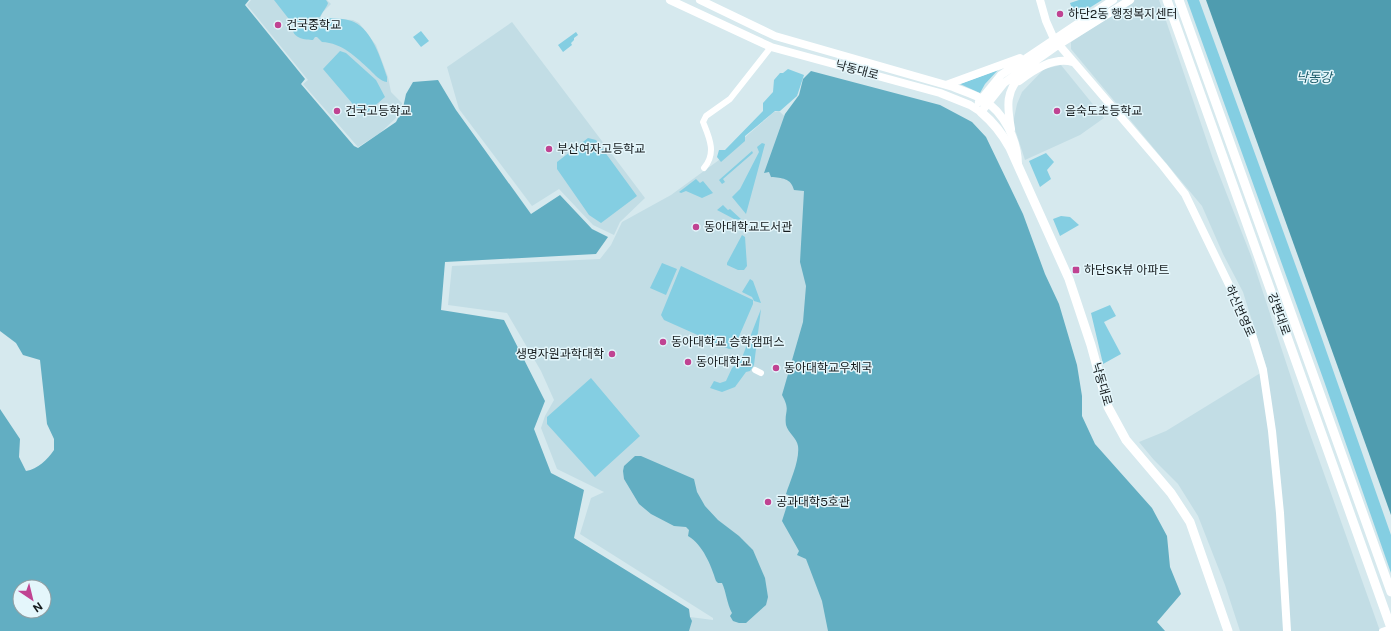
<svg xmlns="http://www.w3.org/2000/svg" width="1391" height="631" font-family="'Public Sans','Noto Sans KR',sans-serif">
  <rect width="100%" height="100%" fill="#d6e9ee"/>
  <path fill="#c2dde5" d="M251 0H327L331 4 323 12 320 18 353 20 359 23 376 45 388 77 391 92 402 103V108L395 119 380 133 358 147 303 84 308 80 247 5Z
    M1135 0H1159L1213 159 1251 256 1306 423 1380 631H1240L1225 585 1198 516 1178 484 1154 460 1139 442 1166 431 1267 369 1243 292 1223 254 1202 206 1071 49V42Z
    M512 22 645 198 620 222 614 235 593 225 559 189 532 206 459 109 447 67Z
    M1061 65 1104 118 1080 135 1025 160 1013 123 1017 104 1022 92 1044 69Z
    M779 111 806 137 808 559 823 602 830 631H686L690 617 713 620V618L580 534 591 498 604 492 557 469 541 428 545 416 554 400 541 371 507 313 448 305 452 266 600 259 611 245 622 222 671 195 719 160 774 112Z"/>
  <path fill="#84cee2" d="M274 0H326L328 3C327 7 323 11 320 17L311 19C322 18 344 17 354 22 372 30 381 59 387 77V82C380 81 375 75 370 70 356 57 342 43 322 42L317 37H315L313 40C305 40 291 38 293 27L309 19 295 24 292 23Z
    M1079 0H1102L1075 17 1070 3Z
    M1187 0H1199L1314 316 1391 535V573L1324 381Z
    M421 31 429 41 421 47 413 37Z
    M576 32 578 35 574 38V40L571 43 572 45 563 52 558 45Z
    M340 51 346 53 376 80 385 97 363 116 323 69Z
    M788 69 804 75 797 96 780 111H775L745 136V141L721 162 717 157 719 150H725L763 111V103L773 92 774 80 780 73H783Z
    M998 70 985 84 980 93 960 84Z
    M588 138 596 140 637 196 601 223 589 215 557 169V162Z
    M762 143 765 144 746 214 732 197 740 189 759 152 757 147Z
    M752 151 753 153 723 179 725 182 722 184 719 180Z
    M1046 153 1054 162 1047 170 1051 179 1040 187 1029 161Z
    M696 179 700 183 703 181 713 193 702 198 686 191 681 193 679 192Z
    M723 205 728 210 730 209 742 220 734 219 717 210Z
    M1061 216 1070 217 1079 225 1060 236 1053 219Z
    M742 235 745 237 747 266 744 270H738L727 265V263Z
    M662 263 677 269 666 295 650 288Z
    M681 266 753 300V304L734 348 729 349 664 320 661 315Z
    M750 279 753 281 761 303 754 301 752 297 742 292Z
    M1110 305 1116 316 1104 322 1121 354 1103 364 1091 313Z
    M761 309 754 365 750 371 746 372 735 387 722 392 710 388 714 381 720 383 726 381 732 368 741 360Z
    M591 378 640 436 595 477 547 424V417Z"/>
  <path fill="#62aec2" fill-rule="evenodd" d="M0 0H249L245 5 305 79 301 84 354 146 358 148 396 122 403 108 406 94 413 82 438 80 456 110 531 214 560 195 592 229 608 237 596 254 445 262 441 310 504 320 545 401 534 429 551 473 584 490 574 538 689 609 690 617 692 621 689 631H0V409L20 439 19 457 26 471C38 469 47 460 54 450V439L47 424 40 360 23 355 16 343 0 331ZM20 587H44V611H20Z
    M811 71 940 105 972 122 986 137 1023 214 1045 274 1059 304 1077 365 1082 396V416L1095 444 1152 508 1167 536 1170 567 1181 594 1157 622 1165 631H828L822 601 806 559 797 555 799 551 782 521 790 496 786 494C790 481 800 460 798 446 797 438 788 433 786 425 784 411 791 411 782 395L803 322 806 286 800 262 804 191 794 190C791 178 782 178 771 177L769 172 764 173 785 114 799 95 803 79Z
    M635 456H641L694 479 697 492 705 506 718 520 739 536 753 550 765 578 768 597 766 605 746 623H739L733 621 730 616 732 613C727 604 726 591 722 583H718L716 581C711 565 703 545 688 536L689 530 686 527 674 526 651 514 639 504 624 479 623 471 624 466Z"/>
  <path fill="#4f9caf" d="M1206 0H1391V515Z"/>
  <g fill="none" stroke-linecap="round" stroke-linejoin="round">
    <path stroke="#fff" stroke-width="6" d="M704 168C717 153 709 137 703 122L706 116 730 99 771 47
      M755 370 761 373
      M1382 631 1391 628"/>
    <path stroke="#fff" stroke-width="8" d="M670 0 771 47 940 93 970 105 981 112 1004 83 1058 45 1130 0
      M700 0 775 36 953 87C963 91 973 94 982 99 1004 112 1018 140 1018 165
      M1040 0 1046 21 1054 39 1163 166 1185 194 1250 328 1263 370 1272 431 1280 513 1287 631
      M1019 81C1035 69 1053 57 1073 62
      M946 85 1020 58
      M979 102 1001 75 1113 0
      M1011 129C1007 106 1005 91 1023 73"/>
    <path stroke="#fff" stroke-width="9" d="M1167 0 1391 628
      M1179 0 1391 592
      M981 112C994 123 1002 133 1010 148L1069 279 1091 345 1108 407 1126 440 1171 493 1190 522 1228 631"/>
  </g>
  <g fill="#c04392" stroke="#e4f6fb" stroke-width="1.5">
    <circle cx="1060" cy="14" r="4"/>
    <circle cx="278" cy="25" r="4"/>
    <circle cx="337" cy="111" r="4"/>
    <circle cx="1057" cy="111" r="4"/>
    <circle cx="549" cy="149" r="4"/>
    <circle cx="696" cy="227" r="4"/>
    <rect x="1072" y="266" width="8" height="8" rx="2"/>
    <circle cx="663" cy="342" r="4"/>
    <circle cx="612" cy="354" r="4"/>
    <circle cx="688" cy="362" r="4"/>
    <circle cx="776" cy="368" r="4"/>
    <circle cx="768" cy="502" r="4"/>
  </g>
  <g text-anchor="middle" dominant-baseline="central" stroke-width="3" stroke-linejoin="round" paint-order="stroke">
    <g font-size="12" fill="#151b1d" stroke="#e4f6fb" text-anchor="start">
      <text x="1068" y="14">하단2동 행정복지센터</text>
      <text x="286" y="25">건국중학교</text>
      <text x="345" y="111">건국고등학교</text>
      <text x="1065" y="111">을숙도초등학교</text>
      <text x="557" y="149">부산여자고등학교</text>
      <text x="704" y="227">동아대학교도서관</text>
      <text x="1084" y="270">하단SK뷰 아파트</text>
      <text x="671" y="342">동아대학교 승학캠퍼스</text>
      <text x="604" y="354" text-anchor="end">생명자원과학대학</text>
      <text x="696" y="362">동아대학교</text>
      <text x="784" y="368">동아대학교우체국</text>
      <text x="776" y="502">공과대학5호관</text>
    </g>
    <g font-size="12" fill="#151b1d" stroke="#e4f6fb">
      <text transform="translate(857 70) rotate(15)">낙동대로</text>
      <text transform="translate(1240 311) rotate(66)">하신번영로</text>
      <text transform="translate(1279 314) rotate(70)">강변대로</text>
      <text transform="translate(1102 384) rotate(74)">낙동대로</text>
    </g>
    <g font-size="13" font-style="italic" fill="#1c5c6a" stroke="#e4f6fb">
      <text x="1314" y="77">낙동강</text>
    </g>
  </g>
  <g transform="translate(32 599) rotate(145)"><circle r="19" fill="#e4f6fb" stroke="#919ea2"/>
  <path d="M0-3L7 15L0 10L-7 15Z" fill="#c04392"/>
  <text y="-6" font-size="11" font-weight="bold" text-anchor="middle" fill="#151b1d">N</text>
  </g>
</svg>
